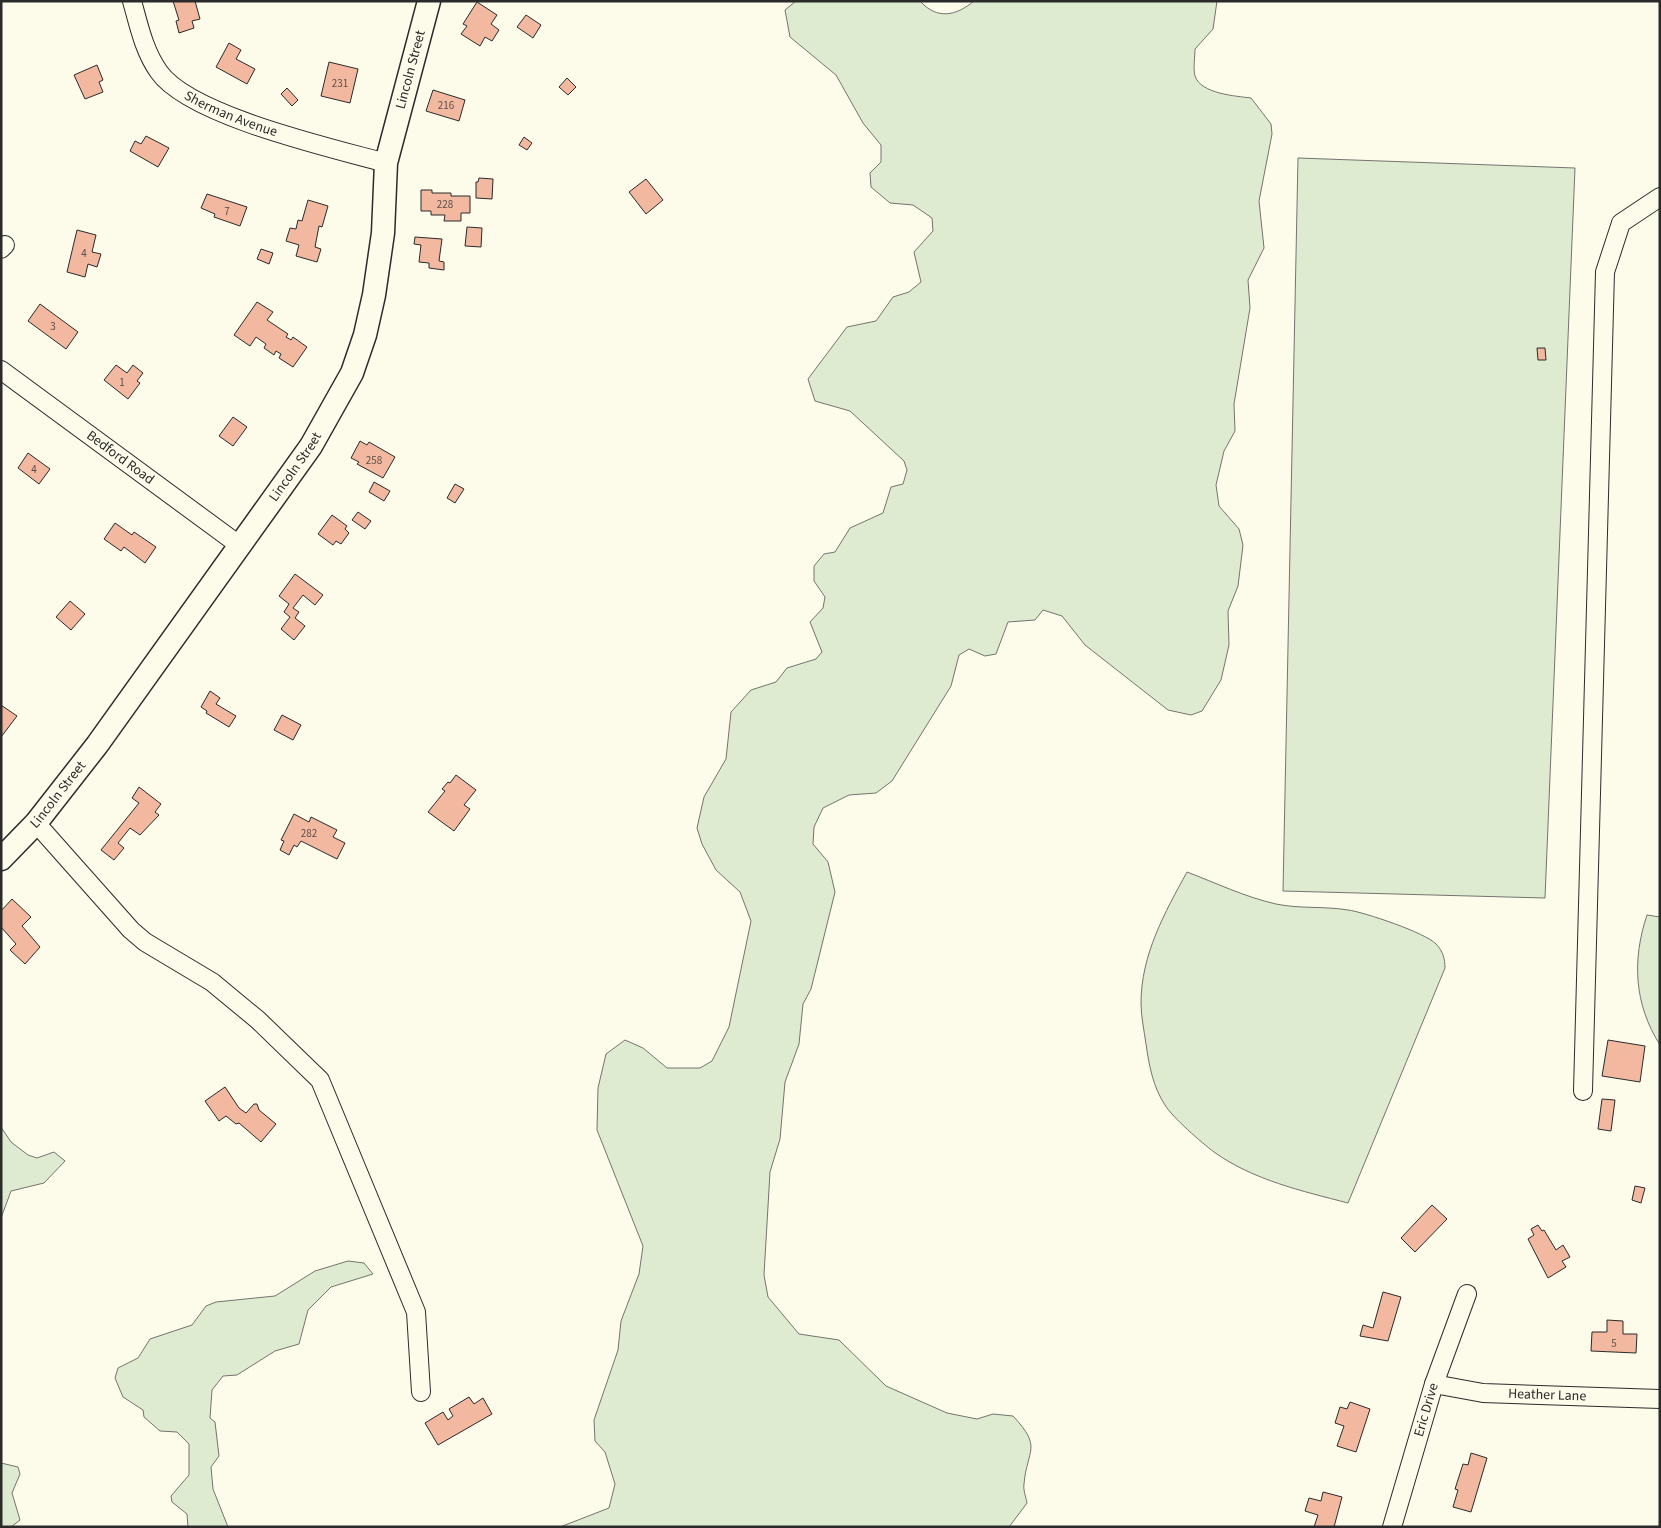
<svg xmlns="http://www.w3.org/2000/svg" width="1661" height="1528" font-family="'Source Sans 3',sans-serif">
  <rect width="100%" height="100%" fill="#fdfbea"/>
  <path fill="#deebd1" stroke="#74746e" d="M796 1H920C937 20 956 16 974 1H1217L1213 29 1195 49C1195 56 1193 69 1195 76 1201 94 1236 96 1251 98L1271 124 1272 134 1259 201 1264 248 1248 280 1250 308 1234 404 1235 431 1224 451 1216 485 1219 506 1239 529 1243 545 1238 586 1228 611 1229 645 1221 680 1202 711 1191 715 1168 710 1085 645 1062 616 1043 610 1035 620 1008 622 996 654 985 656 969 649 959 655 951 686 892 781 876 793 849 795 823 808 814 827 813 844 828 862 835 892 811 989 803 1004 799 1044 785 1082 780 1139 770 1172 764 1275 768 1297 799 1334 839 1340 886 1386 947 1413 977 1419 993 1414 1013 1416C1043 1448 1027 1449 1024 1484 1023 1490 1026 1497 1027 1503L1009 1527H560L609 1508 615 1484 605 1452 595 1441 594 1420 618 1350 621 1321 639 1274 643 1246 597 1130 598 1088 606 1054 625 1040 643 1048 667 1068H700L712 1061 729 1027 751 921 740 892 716 870 702 844 697 828 704 797 726 759 731 712 751 690 776 682 787 668 816 659 822 652 810 622 823 608 825 597 814 581V566L824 554 835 552 850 528 883 513 891 487 903 484 907 470 904 461 850 411 815 401 808 379 847 327 876 321 893 297 909 292 921 282 914 252 933 231 932 218 913 205 890 203 871 187 870 173 881 162V145L863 123 836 75 790 37 785 10Z
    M1298 158 1575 168 1545 898 1283 891Z
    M1187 872C1216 883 1245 897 1276 904 1300 909 1324 906 1348 910 1364 912 1426 933 1436 944 1443 951 1445 959 1445 968L1348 1203C1302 1191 1253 1180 1214 1152 1202 1143 1172 1117 1165 1105 1153 1087 1149 1065 1146 1044 1144 1030 1141 1016 1141 1003 1141 955 1165 912 1187 872Z
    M1647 915 1660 917V1045C1634 1004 1632 960 1647 915Z
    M1 1127 11 1142 28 1155 37 1158 54 1152 65 1161 44 1183 11 1191 1 1218Z
    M348 1261 364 1263 373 1274 331 1287 308 1310 299 1344 275 1351 237 1375 223 1376 212 1390 210 1418 215 1422 219 1456 211 1467 213 1489 228 1527H188L187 1514 172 1502 171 1496 189 1475V1444L177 1432 160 1431 144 1417 143 1410 123 1397 115 1378 118 1368 138 1358 150 1339 192 1325 206 1306 216 1302 275 1296 315 1271Z
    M1 1463 18 1467 20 1474 12 1493 20 1520 11 1527H1Z"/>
  <path fill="#f2b8a0" stroke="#2b2b2b" d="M173 1H195L200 19 192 21 194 28 179 33 176 21 179 20Z
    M477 2 497 15 491 24 499 30 492 41 485 37 480 46 461 34 467 26 463 24Z
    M526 15 541 25 533 38 517 27Z
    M229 43 241 50 236 59 255 69 247 84 216 67Z
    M329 62 358 69 350 103 321 96Z
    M97 65 103 80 99 82 103 92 85 99 74 75Z
    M567 78 576 87 568 95 559 87Z
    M287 88 298 100 292 106 281 94Z
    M433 90 465 100 459 121 426 111Z
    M146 136 169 148 158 167 130 151 135 141 141 144Z
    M524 137 532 143 527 150 519 145Z
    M479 178 493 179 492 199 476 198V182H478Z
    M646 179 663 200 646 214 629 192Z
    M421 190H432V193H451V196H470V213H461V221H444L445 215H431V211H421Z
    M207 194 247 207 240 226 214 217 215 214 201 208Z
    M308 200 328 206 322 227 319 226 315 247 321 249 317 262 296 256 299 245 286 241 290 228 296 229 298 220 302 221Z
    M467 227 482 228 481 247 465 246Z
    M77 230 96 235 92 252 101 254 97 267 88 264 85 277 67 272Z
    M415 237 442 239 439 261 444 262V270L429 268V263L419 262 421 245 414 244Z
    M261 249 273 253 269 264 257 259Z
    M257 302 273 312 267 320 288 334 286 337 291 340 293 337 307 347 293 367 279 358 281 354 276 351 274 355 264 348 266 344 256 337 250 346 234 335Z
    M40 304 78 332 66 349 28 321Z
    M1537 348H1545L1546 360H1538Z
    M116 365 127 373 133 365 143 373 137 381 140 383 128 399 104 380Z
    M233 417 247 427 233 446 219 436Z
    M360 441 367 445 369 442 395 457 383 478 357 464 359 462 351 458Z
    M28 453 50 469 39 484 18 468Z
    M374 482 390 491 384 501 369 492Z
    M455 484 464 489 455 503 447 498Z
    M358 512 371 521 365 529 352 520Z
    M332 515 347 526 345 529 349 533 341 544 336 541 333 545 318 534Z
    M115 523 132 535 134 532 156 547 145 563 124 547 121 551 104 539Z
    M295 574 323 595 315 605 303 595 293 608 299 612 295 618 305 626 294 640 281 629 290 617 284 612 289 604 279 596Z
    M70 601 85 614 71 630 56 617Z
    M210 691 220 698 216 704 236 716 229 727 206 713 207 711 201 707Z
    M1 705 17 716 1 737Z
    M282 715 301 725 293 740 274 730Z
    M456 775 476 790 464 805 470 809 454 831 428 812 445 791 442 789 448 782 450 783Z
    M139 787 161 804 155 812 159 815 140 835 130 828 118 843 124 848 114 860 101 850 139 803 132 798Z
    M294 814 309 822 311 817 337 830 333 837 345 843 337 859 301 841 297 847 294 845 289 855 280 850 284 841 281 840Z
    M12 899 31 917 22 926 40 947 25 964 10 950 16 944 1 927V911Z
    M1608 1040 1645 1046 1640 1082 1602 1076Z
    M225 1087 239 1108 246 1113 254 1104H257L259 1110 276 1124 261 1142 239 1123 236 1124 226 1116 219 1121 205 1101Z
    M1602 1099 1615 1100 1611 1131 1598 1129Z
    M1635 1186 1645 1188 1641 1203 1632 1200Z
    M1432 1205 1447 1219 1415 1252 1401 1238Z
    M1538 1225 1542 1231 1544 1230 1556 1250 1563 1245 1570 1257 1562 1261 1566 1267 1548 1278 1528 1239 1534 1235 1531 1229Z
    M1383 1292 1401 1297 1388 1341 1360 1336 1363 1325 1373 1328Z
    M1607 1320 1623 1321V1334H1637L1636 1353 1591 1351 1592 1332H1607Z
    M469 1397 474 1404 483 1398 492 1414 438 1445 425 1423 443 1412 448 1420 453 1416 449 1409Z
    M1350 1402 1370 1409 1356 1452 1337 1446 1344 1426 1335 1423 1340 1407 1347 1409Z
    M1471 1453 1487 1458 1471 1512 1453 1507 1458 1490 1455 1489 1463 1464 1468 1465Z
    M1323 1492 1342 1497 1334 1527H1314L1318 1515 1305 1511 1309 1498 1321 1501Z"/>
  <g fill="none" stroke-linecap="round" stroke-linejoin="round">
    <defs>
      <g id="minor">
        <path id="s1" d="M132 1C139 26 144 51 159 72 190 116 332 148 386 163"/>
        <path d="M1 249 5 245"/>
        <path id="s2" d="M1 370 239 545"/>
        <path d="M36 823 131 930 145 942 212 982 258 1020 320 1080 416 1312 421 1392"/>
        <path d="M1583 1091 1605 272 1621 223 1660 197"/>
        <path id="s3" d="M1434 1384 1483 1393 1660 1399"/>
        <path id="s4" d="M1392 1527 1434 1384 1467 1294"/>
      </g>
      <g id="major">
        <path id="s5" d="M1 859 36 823 97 745 311 446 352 373 365 335 374 295 383 233 386 163 429 1"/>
      </g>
    </defs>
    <use href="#minor" stroke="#2b2b2b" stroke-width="20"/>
    <use href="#major" stroke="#2b2b2b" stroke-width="25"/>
    <use href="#minor" stroke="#fdfbea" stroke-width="18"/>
    <use href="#major" stroke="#fdfbea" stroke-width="22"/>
  </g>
  <g text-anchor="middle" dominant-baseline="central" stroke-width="4" stroke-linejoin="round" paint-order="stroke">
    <g font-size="11" fill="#5d4e48">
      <text x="340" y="83">231</text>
      <text x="446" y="105">216</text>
      <text x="445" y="204">228</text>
      <text x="227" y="211">7</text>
      <text x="84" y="253">4</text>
      <text x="53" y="326">3</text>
      <text x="122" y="382">1</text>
      <text x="374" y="460">258</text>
      <text x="34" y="469">4</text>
      <text x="309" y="833">282</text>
      <text x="1614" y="1343">5</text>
    </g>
    <g font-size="14" fill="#2b2b2b" stroke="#fdfbea">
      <text stroke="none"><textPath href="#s5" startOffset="911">Lincoln Street</textPath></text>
      <text stroke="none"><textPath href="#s1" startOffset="161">Sherman Avenue</textPath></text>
      <text stroke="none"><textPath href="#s2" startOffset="148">Bedford Road</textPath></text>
      <text stroke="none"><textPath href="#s5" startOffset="491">Lincoln Street</textPath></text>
      <text stroke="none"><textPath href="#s5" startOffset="86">Lincoln Street</textPath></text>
      <text stroke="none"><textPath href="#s3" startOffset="114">Heather Lane</textPath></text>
      <text stroke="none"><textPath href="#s4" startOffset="122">Eric Drive</textPath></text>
    </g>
  </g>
  <rect width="1661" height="1528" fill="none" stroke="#2b2b2b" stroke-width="5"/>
</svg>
